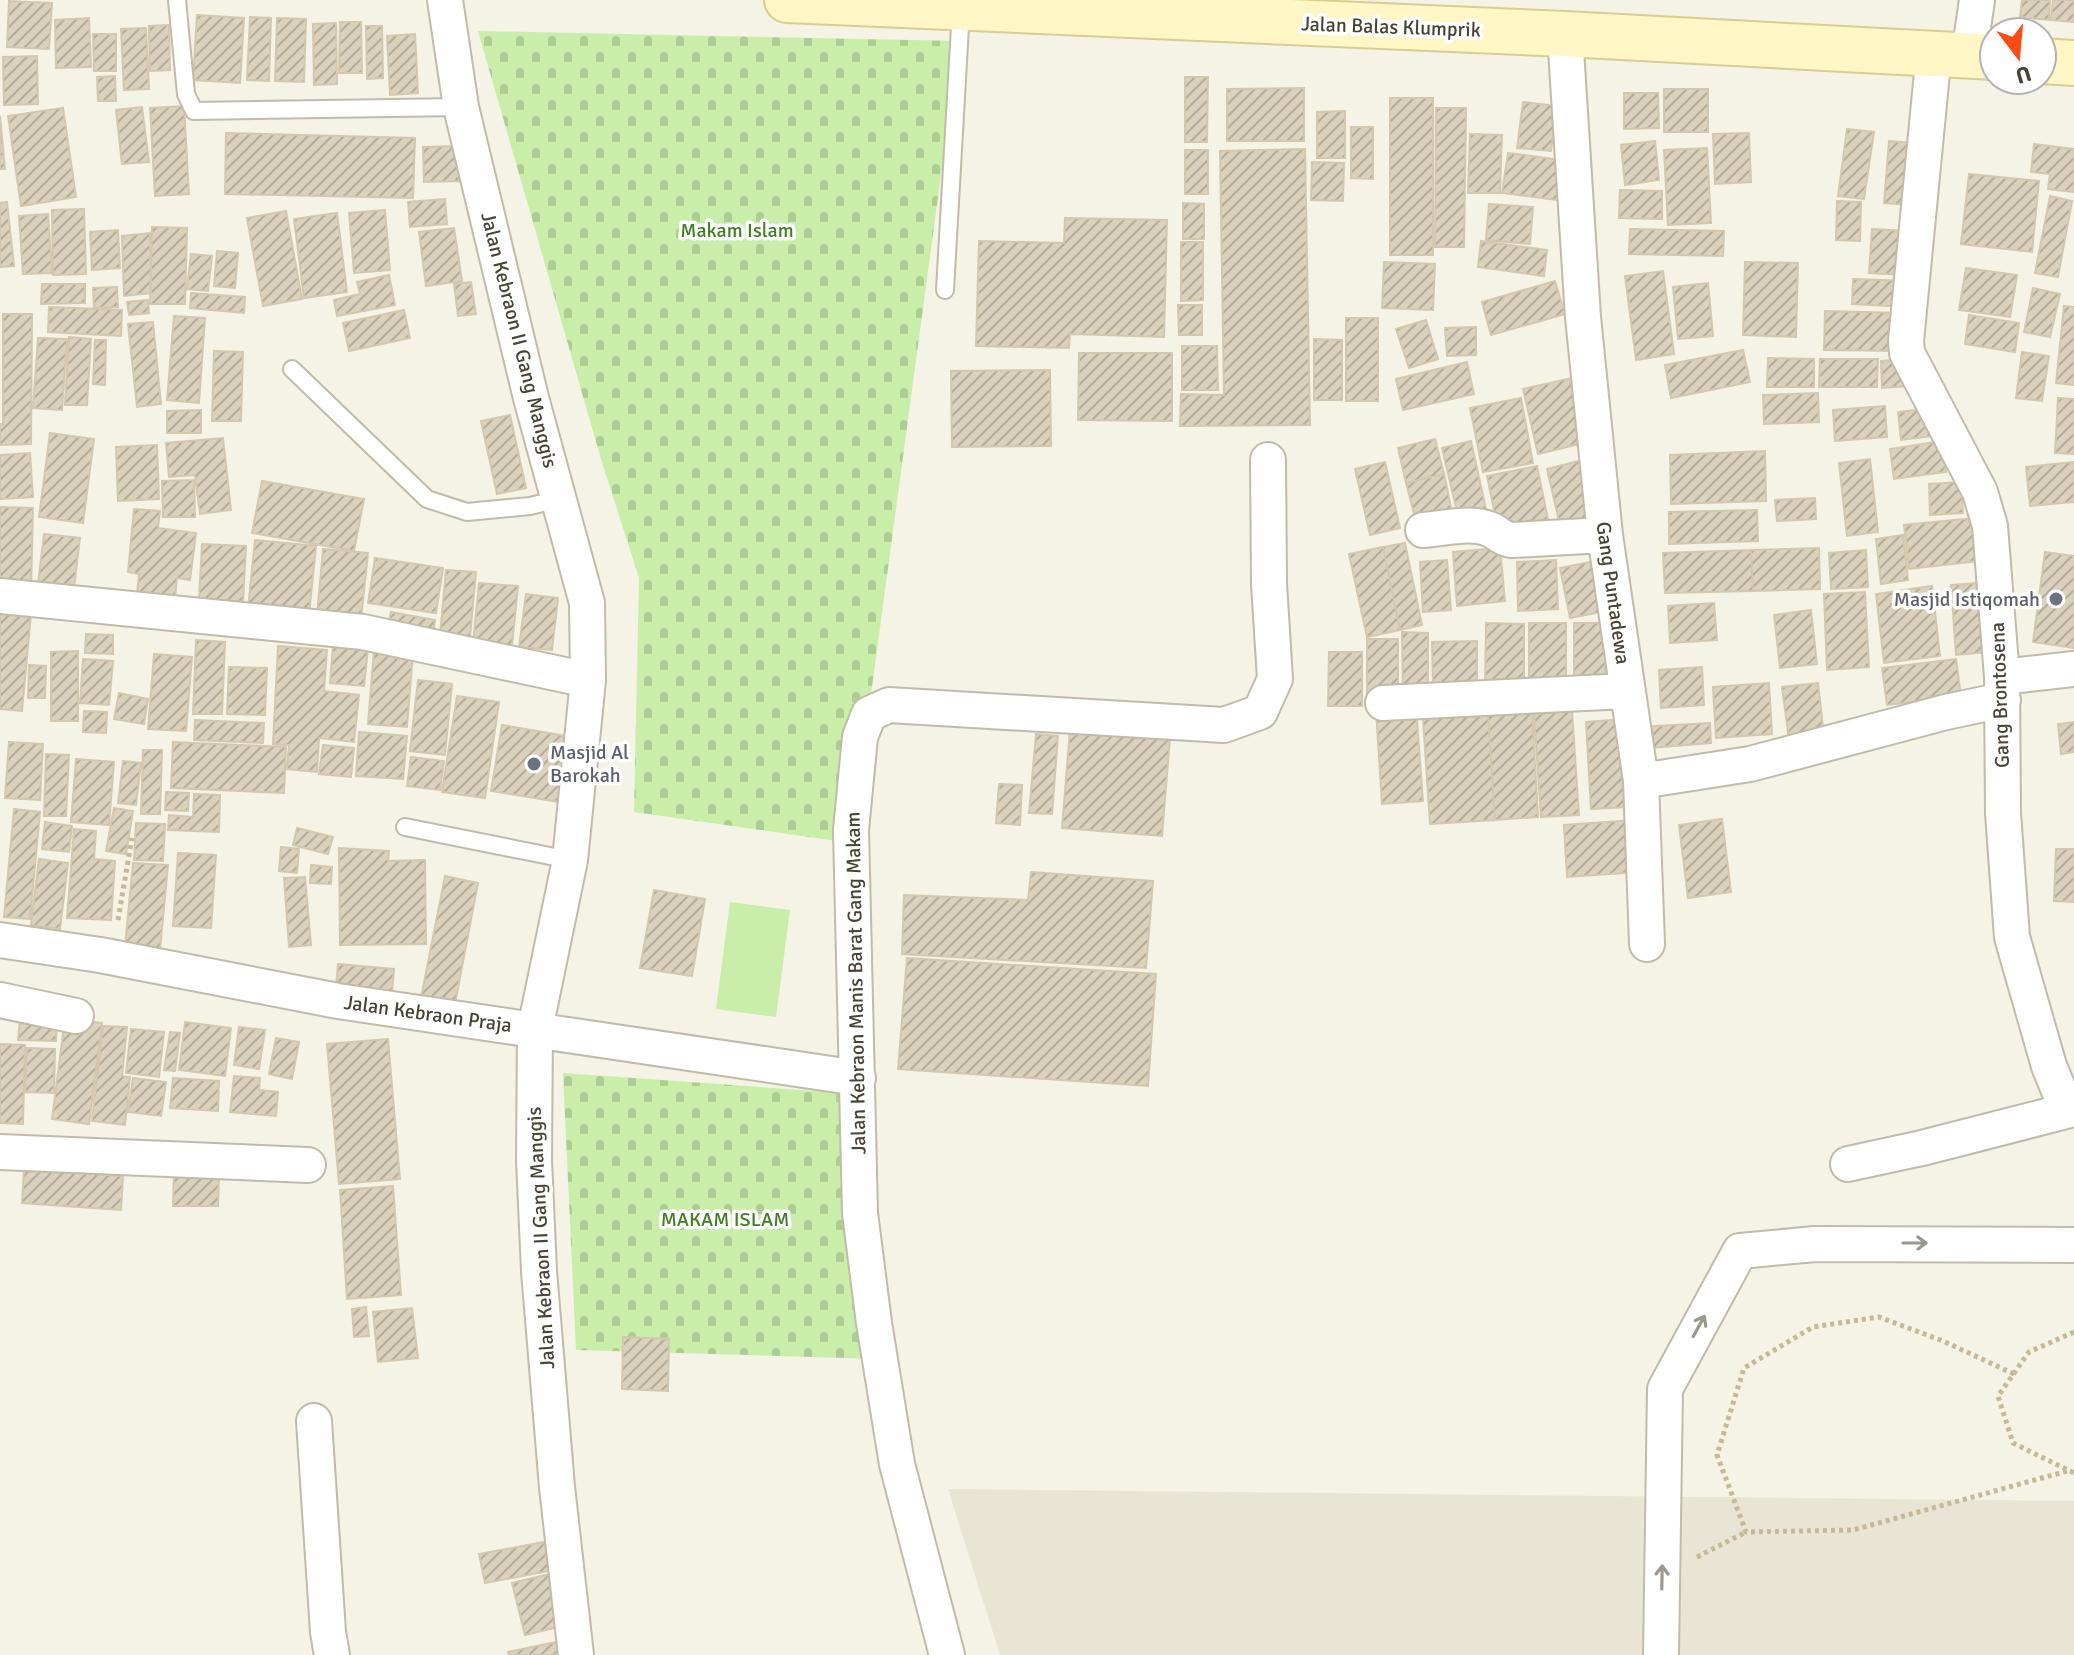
<svg xmlns="http://www.w3.org/2000/svg" width="2074" height="1655" font-family="Signika,sans-serif">
  <defs>
    <pattern id="cemetery-stones" width="16" height="16" patternUnits="userSpaceOnUse" patternTransform="scale(2)"><rect width="16" height="16" fill="#c9eeaa"/><path d="M2 7V4a2 2 0 0 1 4 0v3zM10 15v-3a2 2 0 0 1 4 0v3z" fill="#aecd93"/></pattern>
    <pattern id="building-hatch" width="6" height="6" patternUnits="userSpaceOnUse" patternTransform="scale(2)"><rect width="6" height="6" fill="#dbd2bd"/><path d="M-1 1l2-2M0 6l6-6M5 7l2-2" fill="none" stroke="#b4ac9a"/></pattern>
  </defs>
  <rect width="100%" height="100%" fill="#f5f2e6"/>
  <path fill="#e9e5d4" d="M948 1489 2074 1501V1655H1000Z"/>
  <path fill="url(#cemetery-stones)" d="M478 31 959 41 851 843 634 812 639 578 601 459Z
    M563 1073 857 1094 879 1359 576 1350Z"/>
  <path fill="#c9eeaa" d="M730 902 790 910 776 1017 716 1009Z"/>
  <path fill="url(#building-hatch)" stroke="#d3c8ad" stroke-width="2" d="M2022 0H2050L2049 20 2020 17Z
    M2053 0H2074V22L2051 20Z
    M9 1 52 3 49 49 7 47Z
    M197 15 244 18 240 83 193 80Z
    M250 17 271 18 269 81 247 80Z
    M89 18 91 67 56 68 55 20Z
    M277 18 306 19 304 82 275 81Z
    M340 22H361L362 73H339Z
    M336 23 337 84 314 85 313 24Z
    M169 25 170 70 150 71 149 26Z
    M366 26H382L383 78 367 79Z
    M146 28 149 89 124 90 121 29Z
    M93 34H116V71H94Z
    M415 34 418 93 390 95 387 36Z
    M37 56 38 104 4 105 3 57Z
    M115 76 116 101H98L97 77Z
    M1185 77H1208L1207 142H1185Z
    M1304 88V141H1227V89Z
    M1664 89H1708V132H1664Z
    M1624 93H1658L1659 128 1624 129Z
    M1390 98H1433V255H1390Z
    M1523 102 1557 106 1551 151 1517 148Z
    M184 106 189 194 155 196 150 108Z
    M142 107 149 162 122 164 116 110Z
    M63 108 76 197 21 206 8 116Z
    M1436 108H1466L1464 247H1435Z
    M1345 111V158H1317V112Z
    M0 116 5 169H0Z
    M1351 127H1373V179L1351 178Z
    M1847 129 1874 132 1864 199 1838 196Z
    M226 133 415 138 413 198 225 194Z
    M1749 133 1751 182 1715 184 1713 134Z
    M1470 134 1502 135 1500 193H1468Z
    M1655 141 1659 180 1625 185 1621 145Z
    M1889 141 1913 143 1909 205 1884 203Z
    M2034 144 2074 149V192L2048 189 2050 174 2031 172Z
    M461 146 462 181 424 182 423 147Z
    M1707 148 1711 223 1668 225 1664 150Z
    M1305 149 1310 425 1180 426 1181 394 1224 395 1220 151Z
    M1185 150H1208V194H1185Z
    M1508 153 1569 161 1564 201 1502 193Z
    M1312 162 1344 163 1343 201 1311 200Z
    M1969 174 2039 181 2032 252 1961 244Z
    M1620 190 1662 191V219L1619 218Z
    M2050 196 2072 201 2058 277 2035 273Z
    M445 199 447 224 410 227 408 202Z
    M1837 201 1861 202 1860 241 1836 240Z
    M7 202 14 266 0 267V203Z
    M1183 203 1204 204V239H1183Z
    M1489 204 1533 207 1530 244 1486 240Z
    M84 209 86 274 53 275 52 210Z
    M385 210 390 270 354 273 349 213Z
    M286 211 302 299 263 306 247 218Z
    M337 213 347 292 304 298 294 219Z
    M48 214 52 273 23 274 19 216Z
    M1065 218 1167 220 1164 337 1070 334 1069 348 976 346 979 241 1064 243Z
    M152 227 187 228 185 304H150Z
    M454 228 462 281 426 286 419 232Z
    M1630 229 1724 231 1723 256 1629 254Z
    M1872 229 1908 231 1905 275 1869 273Z
    M118 230 120 268 92 270 90 232Z
    M150 233 151 293 124 296 122 236Z
    M1481 241 1547 250 1544 276 1478 267Z
    M1181 242H1203V300L1181 301Z
    M217 251 238 253 235 288 214 286Z
    M191 254 212 256 208 291 187 289Z
    M1384 262 1435 264 1433 310 1382 308Z
    M1745 262 1798 263 1796 337 1743 335Z
    M1966 268 2017 275 2010 317 1959 310Z
    M1663 271 1674 354 1636 360 1625 276Z
    M389 275 395 305 337 316 334 300 360 294 357 282Z
    M1853 279 1907 281 1906 307 1852 304Z
    M1555 281 1565 314 1491 335 1482 302Z
    M471 282 476 314 458 316 454 284Z
    M1708 283 1713 336 1678 339 1673 287Z
    M42 284H85V303L41 304Z
    M117 287 118 307 94 308 93 288Z
    M2033 288 2060 294 2050 337 2024 332Z
    M191 293 245 297 244 313 190 308Z
    M148 300 149 313 129 315 127 302Z
    M1178 305H1202V335H1179Z
    M2064 306 2074 307V385L2056 383Z
    M49 307 122 310 121 336 48 332Z
    M404 310 410 338 349 351 343 323Z
    M1825 311 1901 313 1900 351 1824 350Z
    M3 314H32L31 444 0 445V424H3Z
    M1969 315 2019 323 2015 352 1965 344Z
    M174 316 205 318 199 403 167 400Z
    M1346 318H1378V401H1346Z
    M1426 320 1438 359 1409 368 1396 329Z
    M153 322 161 404 137 407 128 324Z
    M1476 327V355L1447 356 1445 328Z
    M69 337 91 339 87 405H65Z
    M38 338 67 339 62 410 33 408Z
    M1314 339 1342 340V400H1314Z
    M95 340H106L105 385 93 384Z
    M1182 346H1217L1218 390H1182Z
    M1743 350 1750 382 1671 398 1665 365Z
    M214 351 243 352 241 421H212Z
    M2022 352 2049 356 2042 401 2016 398Z
    M1079 353H1172V421L1078 420Z
    M1768 358 1814 359V387H1767Z
    M1820 359H1878L1877 387H1819Z
    M1908 359 1909 386 1882 388 1881 361Z
    M1467 362 1474 394 1403 410 1396 379Z
    M1050 370 1051 446 952 447 951 371Z
    M1577 377 1592 441 1538 454 1523 389Z
    M1818 393 1819 422 1764 424 1763 395Z
    M1521 398 1533 463 1483 472 1470 408Z
    M2058 398 2074 399V454L2055 453Z
    M1885 406 1887 437 1835 441 1833 410Z
    M1931 408 1934 436 1901 440 1898 412Z
    M201 410V433H167V411Z
    M510 415 526 488 497 494 481 421Z
    M50 433 94 439 83 523 39 517Z
    M223 438 231 510 200 514 195 475 169 477 166 443Z
    M1435 439 1444 474 1406 483 1398 448Z
    M1471 441 1486 509 1458 516 1442 448Z
    M1942 441 1946 472 1894 479 1890 449Z
    M157 445 159 499 118 501 116 447Z
    M1765 451 1766 501 1671 504 1670 455Z
    M30 453 33 497 0 499V455Z
    M1870 459 1878 532 1847 536 1839 463Z
    M1583 460 1599 525 1562 534 1547 469Z
    M1385 462 1400 528 1370 535 1355 469Z
    M2074 462V502L2030 506 2026 467Z
    M1537 466 1549 524 1499 534 1487 476Z
    M1444 474 1452 512 1416 521 1406 483Z
    M194 480 195 517H163L162 481Z
    M262 481 364 499 354 551 252 533Z
    M1961 482 1963 513 1930 515 1929 484Z
    M1815 498 1816 519 1777 521 1775 500Z
    M0 507 33 508 31 591 0 590Z
    M134 509 160 511 158 528 196 533 190 580 177 578 175 598 137 594 139 574 128 572Z
    M1757 510 1758 541 1669 544V512Z
    M1974 518 1978 561 1909 569 1904 525Z
    M44 534 80 538 73 596 37 592Z
    M1903 535 1908 580 1881 584 1876 539Z
    M255 540 316 546 308 625 247 618Z
    M1405 543 1422 625 1400 630 1383 547Z
    M202 544 246 546 243 602 199 599Z
    M1383 547 1400 630 1367 637 1349 554Z
    M1500 548 1505 601 1457 606 1453 552Z
    M1819 548 1820 589 1753 591 1751 550Z
    M323 549 368 553 360 629 316 626Z
    M1751 550 1753 591 1665 593 1663 553Z
    M1866 550 1868 587 1831 589 1829 553Z
    M2045 552 2074 556V648L2033 642Z
    M375 558 443 568 436 613 368 603Z
    M1447 560 1451 610 1423 612 1420 562Z
    M1556 560 1558 609 1518 611 1517 562Z
    M1601 560 1611 610 1570 618 1560 568Z
    M446 570 476 572 469 648 439 646Z
    M1993 582 1998 651 1956 655 1951 585Z
    M479 583 518 586 512 646 473 643Z
    M1932 586 1940 656 1884 663 1876 594Z
    M1865 592 1869 667 1827 670 1824 594Z
    M526 594 558 598 552 650 519 647Z
    M1714 603 1717 640 1670 643 1668 606Z
    M1811 610 1817 664 1780 668 1774 615Z
    M0 611 31 614 22 711 0 709Z
    M391 612 435 620 433 634 388 627Z
    M1486 623 1524 624V690H1485Z
    M1529 623H1566V689L1529 690Z
    M1574 623H1605V689H1574Z
    M1402 632 1428 633V697H1403Z
    M86 634 113 635V654L85 653Z
    M1367 639H1398V699H1367Z
    M196 640 225 642 222 714H193Z
    M1477 641V690H1433L1432 642Z
    M278 646 327 650 324 691 359 695 354 742 319 738 317 772 287 769 289 745 273 744Z
    M333 646 368 649 364 686 330 683Z
    M374 650 413 653 407 727 368 724Z
    M78 651V721H51V652Z
    M1329 652H1362V706H1328Z
    M154 654 192 657 186 731 148 729Z
    M83 659 113 661 109 705 80 703Z
    M1956 659 1961 696 1887 705 1882 668Z
    M29 665 46 666 45 698H28Z
    M229 667 267 668 265 715 227 714Z
    M1702 667 1704 705 1661 708 1659 670Z
    M418 680 452 684 445 755 410 751Z
    M1769 683 1772 734 1716 738 1713 687Z
    M1818 683 1824 736 1789 740 1782 687Z
    M119 693 148 699 144 724 114 719Z
    M457 696 499 702 485 798 442 792Z
    M1416 707 1423 801 1382 804 1376 710Z
    M84 711 107 712 106 733 83 732Z
    M1572 711 1579 815 1541 817 1534 714Z
    M1532 712 1538 817 1495 820 1488 715Z
    M1488 715 1495 820 1430 824 1423 719Z
    M1623 719 1629 807 1591 809 1586 722Z
    M195 720 264 723 263 743 194 740Z
    M2074 722V752L2061 754 2058 724Z
    M1710 723 1711 743 1638 749 1637 727Z
    M502 725 578 738 566 803 491 791Z
    M1070 730 1170 738 1162 836 1062 828Z
    M359 732 407 736 403 779 356 776Z
    M1036 734 1058 736 1052 814 1029 813Z
    M9 742 43 744 40 800 5 798Z
    M173 742 286 747 284 793 171 788Z
    M323 745 354 748 351 777 319 774Z
    M143 750H162L160 814H141Z
    M46 754 69 755 66 816H44Z
    M411 757 444 761 440 790 407 786Z
    M76 759 114 762 109 825 71 822Z
    M123 761 141 763 136 805 118 803Z
    M999 784 1022 785 1020 825 996 823Z
    M166 792 189 793 188 811 165 810Z
    M194 794 220 795 219 832 168 830 169 815 193 817Z
    M114 808 133 811 126 854 106 851Z
    M14 809 40 812 30 919 4 917Z
    M1722 819 1731 892 1688 898 1679 825Z
    M1634 820 1638 872 1567 877 1564 825Z
    M45 822 72 826 69 852 42 849Z
    M136 823 165 824 163 861 134 860Z
    M297 828 333 837 328 854 293 845Z
    M74 829 96 831 94 859 115 861 111 920 67 918Z
    M281 847 299 849 297 873 279 871Z
    M339 848 389 851 388 861 425 860 426 944 340 945Z
    M2056 849H2074V902L2054 901Z
    M178 853 216 855 211 928 173 926Z
    M39 859 68 863 60 929 31 925Z
    M133 863 168 865 160 950 125 946Z
    M311 865 332 867 331 884 310 883Z
    M1031 872 1153 881 1146 968 902 954 904 895 1028 900Z
    M445 876 478 883 454 1009 420 1003Z
    M305 877 311 945 289 947 284 878Z
    M654 890 705 899 692 976 640 968Z
    M907 958 1156 974 1148 1086 898 1069Z
    M338 964 394 969 391 1003 335 997Z
    M20 1019 57 1021 56 1041 18 1040Z
    M65 1019 102 1023 89 1124 52 1119Z
    M185 1022 231 1028 225 1076 179 1070Z
    M103 1026 127 1027 122 1076 130 1077 125 1125 92 1121Z
    M239 1027 265 1030 259 1069 234 1065Z
    M131 1029 164 1032 159 1077 126 1073Z
    M170 1032 180 1033 175 1071 164 1070Z
    M276 1038 299 1042 292 1079 269 1074Z
    M388 1039 400 1179 339 1184 327 1044Z
    M0 1044 25 1045 23 1124 0 1123Z
    M27 1048 55 1049 54 1093 25 1092Z
    M234 1076 260 1078 259 1090 278 1092 276 1116 230 1112Z
    M133 1078 166 1082 161 1116 128 1112Z
    M173 1078 219 1081 218 1111 170 1108Z
    M24 1169 123 1176 121 1210 22 1203Z
    M174 1173 219 1174 218 1206H173Z
    M393 1186 401 1295 347 1299 340 1190Z
    M366 1307 369 1336 354 1337 352 1309Z
    M412 1308 418 1358 378 1362 373 1312Z
    M623 1337 669 1339 668 1391 622 1389Z
    M544 1542 549 1571 485 1583 479 1554Z
    M554 1573 567 1625 525 1635 512 1583Z
    M561 1641 564 1655H509L508 1652Z"/>
  <g fill="none" stroke-linecap="round" stroke-linejoin="round">
    <defs>
      <path id="lane" d="M177 0 186 94 194 111 461 107
        M945 290 961 9
        M292 369 427 499 467 512 530 506 559 499
        M405 827 570 860"/>
      <path id="street" d="M445 0 461 107 531 398 587 603 588 680 570 860 535 1029 534 1160 539 1271 557 1487 576 1655
        M1565 34 1583 317 1605 535 1641 781 1647 944
        M1934 52 1906 341 1907 353 1980 492 1990 526 2002 677 2003 813 2012 937 2049 1066 2067 1110
        M1969 55 1977 0
        M1423 530C1443 529 1470 521 1489 529 1498 532 1501 539 1512 540L1605 535
        M0 596 363 632 588 680
        M2002 677 2074 669
        M1383 703 1627 691
        M1641 781 1750 764 1946 712 2003 700
        M0 940 100 955 338 1001 858 1078
        M0 1000 76 1016
        M0 1152 308 1165
        M1848 1164 1922 1148 2074 1109
        M314 1421 328 1632 332 1655
        M947 1655 897 1464 874 1323 860 1213 851 830 860 737 869 714 889 705 1224 725 1260 712 1275 679 1269 584 1268 460
        M1661 1655 1665 1389 1740 1251 1815 1244 2074 1245"/>
      <path id="secondary" d="M787 0 1565 34 1994 57
        M2042 61 2074 63"/>
    </defs>
    <use href="#lane" stroke="#c1bba8" stroke-width="20"/>
    <use href="#street" stroke="#c1bba8" stroke-width="38"/>
    <use href="#secondary" stroke="#d9cd91" stroke-width="48"/>
    <path stroke="#c5b997" stroke-width="5" stroke-dasharray="4 4" stroke-linecap="butt" d="M118 920 132 838
      M2074 1332 2029 1352 1998 1396 2013 1443 2074 1473
      M2014 1374 1943 1341 1879 1317 1813 1327 1744 1368 1717 1455 1746 1532 1853 1530 2071 1470
      M1697 1557 1746 1532"/>
    <use href="#lane" stroke="#fff" stroke-width="16"/>
    <use href="#street" stroke="#fff" stroke-width="34"/>
    <use href="#secondary" stroke="#fff6c6" stroke-width="44"/>
  </g>
  <defs><path id="oneway-shaft" d="M-6 0H5M1.5-3L5.5 0L1.5 3" fill="none" stroke-width="1.6" stroke-linecap="round" stroke-linejoin="round" transform="scale(2)"/></defs>
  <g stroke="#9b988f">
    <use href="#oneway-shaft" transform="translate(1915 1243)"/>
    <use href="#oneway-shaft" transform="translate(1699 1326) rotate(-61)"/>
    <use href="#oneway-shaft" transform="translate(1662 1577) rotate(-89)"/>
  </g>
  <g fill="#6b7280" stroke="#fff" stroke-width="3">
    <circle cx="2056" cy="599" r="8"/>
    <circle cx="534" cy="764" r="8"/>
  </g>
  <g text-anchor="middle" dominant-baseline="central" stroke-width="7" stroke-linejoin="round" paint-order="stroke">
    <g font-size="20" fill="#494334" stroke="#fff">
      <text transform="translate(1391 27) rotate(2)">Jalan Balas Klumprik</text>
      <text transform="translate(519 340) rotate(76)">Jalan Kebraon II Gang Manggis</text>
      <text transform="translate(1613 593) rotate(82)">Gang Puntadewa</text>
      <text transform="translate(2000 695) rotate(-92)">Gang Brontosena</text>
      <text transform="translate(856 983) rotate(-91)">Jalan Kebraon Manis Barat Gang Makam</text>
      <text transform="translate(428 1014) rotate(8)">Jalan Kebraon Praja</text>
      <text transform="translate(541 1238) rotate(-93)">Jalan Kebraon II Gang Manggis</text>
    </g>
    <g font-size="20" fill="#3d8121" stroke="#fff">
      <text x="737" y="230">Makam Islam</text>
      <text x="725" y="1219">MAKAM ISLAM</text>
    </g>
    <g font-size="20" fill="#5b616d" stroke="#fff" text-anchor="end">
      <text x="2040" y="599">Masjid Istiqomah</text>
      <text x="550" y="752" text-anchor="start">Masjid Al<tspan x="550" dy="23">Barokah</tspan></text>
    </g>
  </g>
  <g transform="translate(2018 56) rotate(164)"><circle r="38" fill="#ffffff" stroke="#b6b4ae" stroke-width="2"/>
  <path d="M0-6L14 30L0 20L-14 30Z" fill="#ff4b13"/>
  <text y="-12" font-size="22" font-weight="bold" text-anchor="middle" fill="#494334">U</text>
  </g>
</svg>
